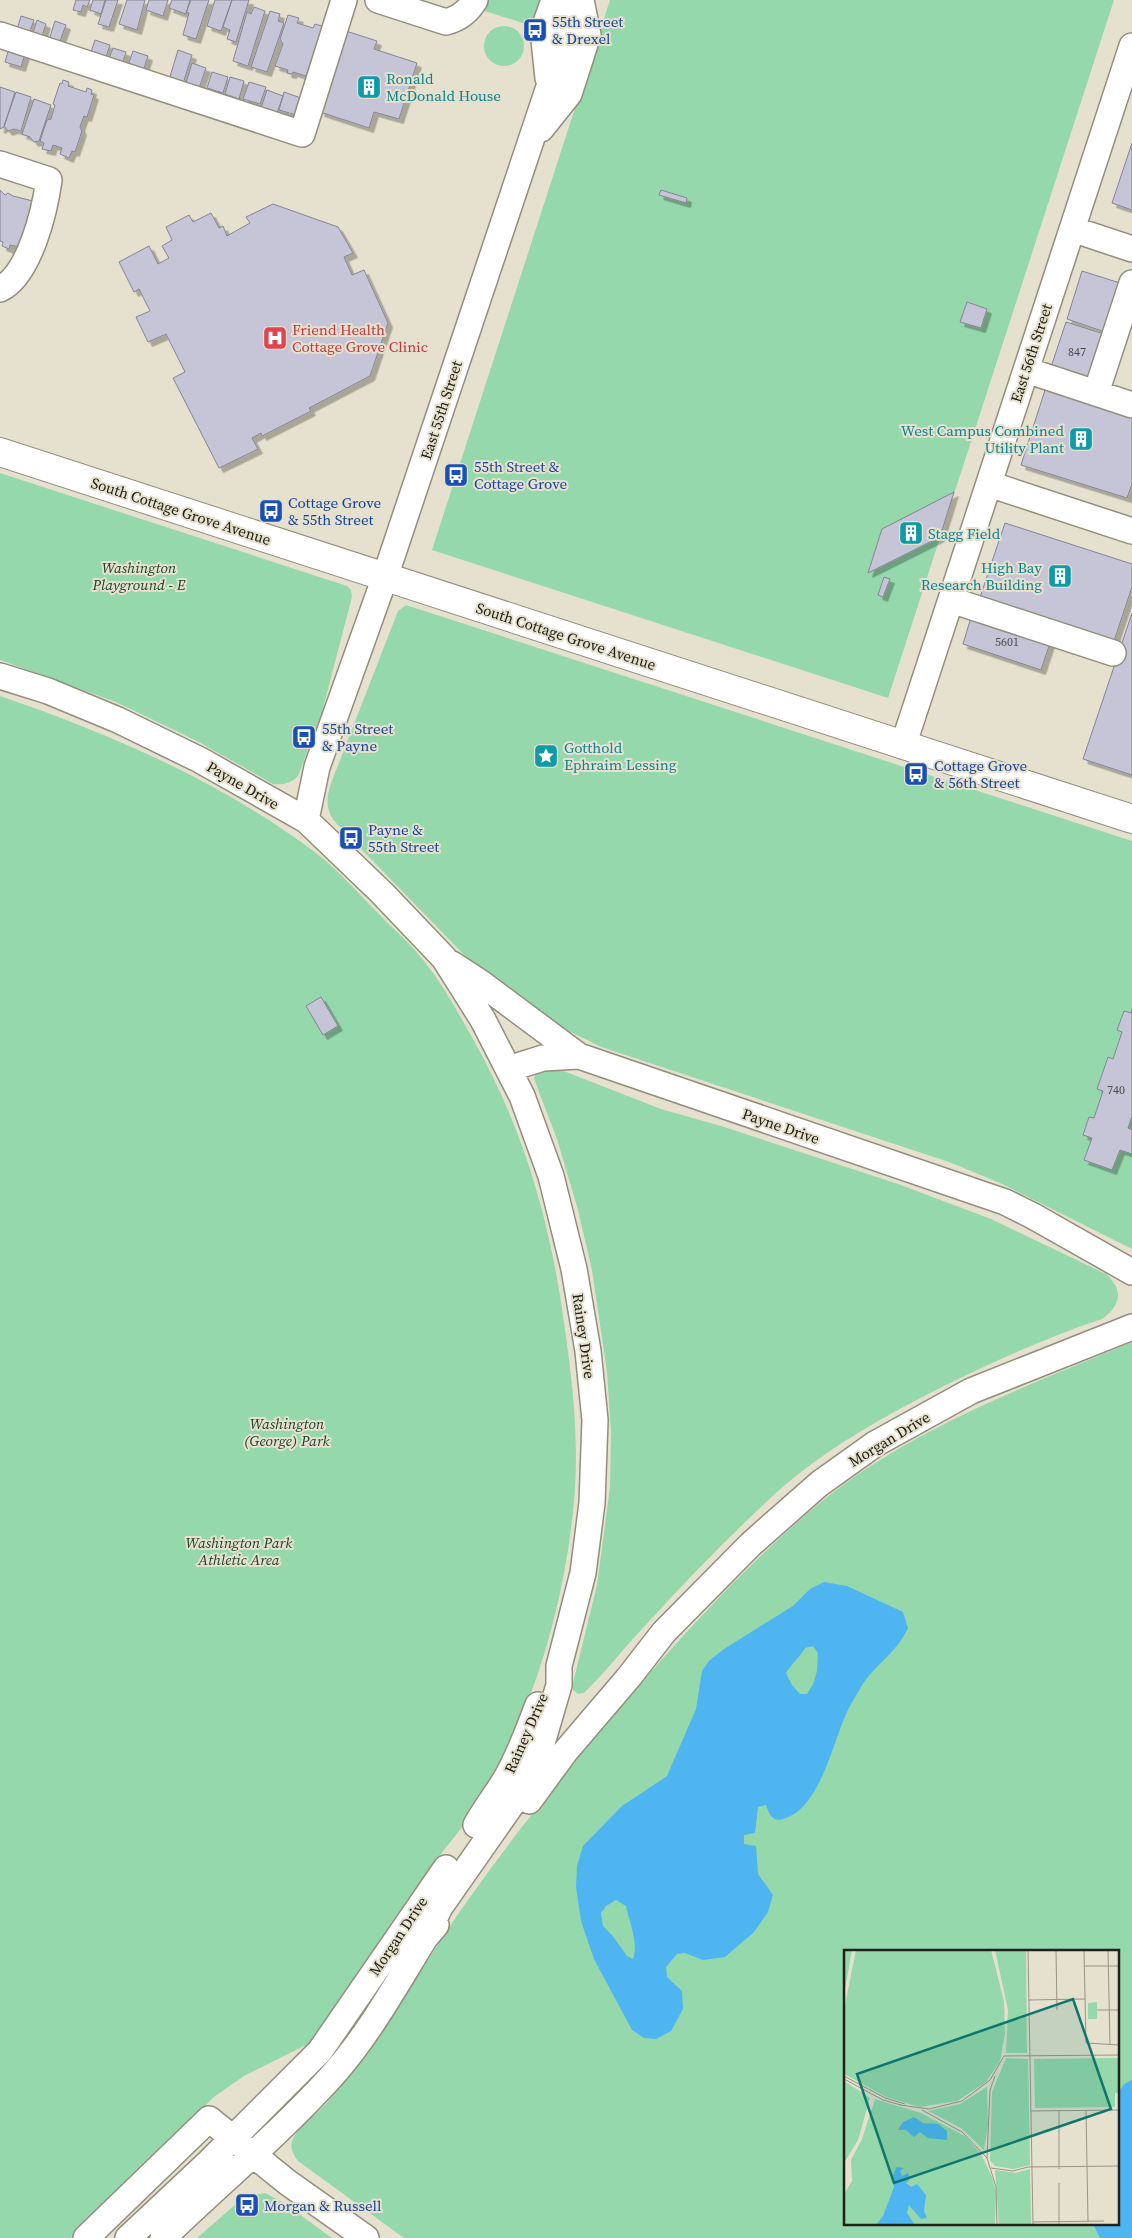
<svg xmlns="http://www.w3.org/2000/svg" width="1132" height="2238" font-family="'Source Serif 4',serif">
  <defs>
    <filter id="shadow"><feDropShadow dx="4.5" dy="4.5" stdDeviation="0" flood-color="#0004"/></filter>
  </defs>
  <rect width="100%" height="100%" fill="#e6e1ce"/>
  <path fill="#94d8ab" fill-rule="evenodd" d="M488 0H540L532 26 485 11Z
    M610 0H1114L888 698 432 550Z
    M484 46a20 20 0 1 1 40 0a20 20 0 1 1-40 0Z
    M0 473 347 586 351 590 352 597 322 712 298 776C289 784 284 785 273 784L199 742 116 702 0 660Z
    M406 605 1132 841V1249L1000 1183 949 1162 601 1047 571 1032 535 1010 473 964 336 823C322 806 328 791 335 773L398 611Z
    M0 696C111 734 222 782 316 853 338 870 357 892 377 912 392 928 410 943 424 961 443 985 458 1012 473 1039 530 1141 554 1237 568 1352 575 1405 579 1458 573 1512 565 1588 546 1661 516 1731 509 1749 502 1769 492 1785 470 1820 440 1853 416 1887 382 1935 350 1985 318 2034L308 2044 244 2076 215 2096 71 2238H0Z
    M556 1068 661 1109 721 1126 898 1184 991 1219 1106 1274C1124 1290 1121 1305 1102 1319 1048 1337 997 1360 946 1385 886 1415 828 1447 777 1492 730 1535 685 1582 642 1629 622 1650 605 1673 584 1693L578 1694 573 1690V1683L597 1585 610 1487 611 1432 607 1372 592 1270 578 1210 557 1139 534 1079 536 1072Z
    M1132 1342V2238H404L298 2161C293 2154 289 2147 293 2139 299 2125 316 2115 326 2104 343 2084 359 2063 374 2041 407 1996 435 1946 468 1900 518 1829 573 1762 630 1696 689 1628 751 1560 821 1502 912 1428 1025 1387 1132 1342ZM846 1952H1118V2224H846Z
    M265 2193 284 2203 332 2238H197L244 2197Z"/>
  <path fill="#4eb5f1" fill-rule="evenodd" d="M824 1582 847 1586 903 1612 908 1628C896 1654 874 1665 861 1687 856 1696 850 1705 846 1714 833 1743 819 1810 783 1819 772 1822 769 1814 766 1805L758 1807 755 1833 744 1835V1844L756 1846 758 1874 773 1895 768 1912 754 1932 725 1957 703 1960 685 1953 677 1954 666 1967 667 1977 682 1991 683 2009 671 2031 656 2039 644 2038 632 2030 594 1959 581 1921 576 1887 577 1866 583 1846 622 1806 667 1776 696 1709 702 1671 709 1661 724 1649 793 1606 810 1589ZM813 1646 818 1653 817 1671 813 1684 807 1694H800L792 1685 786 1673C792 1663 800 1657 805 1648ZM616 1900 626 1906C629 1922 639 1942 633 1959L627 1956 612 1935 603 1926 601 1913 606 1906Z
    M1132 2080V2238H1100L1093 2224H1118V2093L1124 2084Z"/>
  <path fill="#c5c5d7" stroke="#858495" filter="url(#shadow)" d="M76 0H90L87 7 83 5 81 12 73 10Z
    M93 0H105L101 14 90 10Z
    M106 0H118L109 27 98 24Z
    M127 0H145L137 30 119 24Z
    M149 0H168L163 16 146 10Z
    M172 0H190L186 14 169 8Z
    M191 0H209L196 39 183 35 189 13 186 12Z
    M215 0H232L221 31 207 26Z
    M232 0H249L236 42 227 39 230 30 223 27Z
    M254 7 265 11 248 66 233 61 247 12 251 14Z
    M270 11 280 14 278 21 284 23 267 72 251 67Z
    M288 15 299 18 297 23 313 28 315 24 325 27 317 53 313 55 306 76 293 72 292 74 287 73 288 70 275 66 283 44 280 39Z
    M21 16 34 20 28 37 16 33Z
    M37 20 46 24 41 39 32 36Z
    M55 21 66 25 59 44 49 40Z
    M346 31 377 41 374 49 417 63 399 119 374 112 369 128 320 112Z
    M95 40 110 45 105 60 90 55Z
    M9 48 25 54 21 67 5 62Z
    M113 48 126 52 122 65 108 61Z
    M178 50 192 55 183 84 169 80Z
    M133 51 148 56 142 74 127 68Z
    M192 63 206 68 198 91 185 86Z
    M212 72 228 77 223 93 207 88Z
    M230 77 244 81 239 99 225 94Z
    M63 80 69 82 68 86 86 92 87 88 92 90 91 94 94 95 87 117 84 116 80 127 82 131 75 152 72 151 69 158 60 154 62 148 53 145 51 151 42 149 44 143 40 141 47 120 51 119 55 105 53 104 60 83 62 84Z
    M249 82 266 87 260 104 243 99Z
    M0 87 15 92 4 127 0 129Z
    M267 90 283 96 277 113 261 108Z
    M16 92 31 97 21 131 14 129 8 131 4 126Z
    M284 92 301 98 296 115 279 110Z
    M34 99 51 105 39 141 34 142 30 137 22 134Z
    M1132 143V210L1112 203Z
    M0 190 5 195 8 193 13 196 37 202 20 247 10 245 9 249 2 246 3 242 0 241Z
    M661 190 687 198 686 203 659 195Z
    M273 204 338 227 353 253 344 257 352 275 364 270 388 323 370 376 309 408 311 411 262 436 261 433 252 438 258 449 219 468 173 378 185 372 166 334 148 342 136 317 150 311 139 289 134 292 119 262 149 246 158 264 169 258 162 246 172 240 166 227 189 215 193 222 211 213 219 228 223 226 227 236 250 223 246 217Z
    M1082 271 1120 283 1105 332 1067 319Z
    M967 302 987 309 981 328 960 322Z
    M1066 322 1104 334 1088 382 1050 370Z
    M1046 387 1132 414V484L1127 498 1021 465Z
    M954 492 940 537 868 573 882 529Z
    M1005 523 1132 564V587L1112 647 978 603Z
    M884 577 890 579 883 597 878 595Z
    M1132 613V775L1083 759Z
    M972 614 1051 640 1041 670 963 644Z
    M321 997 338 1026 323 1035 306 1006Z
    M1132 1009V1116L1128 1128 1132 1130V1154L1120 1150 1112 1170 1084 1160 1092 1138 1083 1135 1089 1117 1094 1118 1103 1091 1097 1089 1108 1057 1113 1059 1122 1032 1117 1030 1124 1011 1131 1013Z"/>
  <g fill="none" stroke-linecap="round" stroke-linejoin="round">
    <defs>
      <path id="minor" d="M378 0 446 22C458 19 468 12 475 0
        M0 35 302 134 344 0
        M548 78 543 31 554 0
        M541 129 569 94 588 35 581 0
        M0 164 49 180C45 209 30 275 0 289
        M1072 229 1132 249
        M1026 370 1132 405
        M1096 393 1132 283
        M989 484 1132 531
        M951 600 1113 653
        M0 676 48 691 118 720 200 760 306 820 382 893 444 958 483 1020 522 1096 551 1176 574 1269 588 1351 595 1420 592 1503 583 1573 559 1666V1685L538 1757 526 1784 440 1907 425 1938
        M903 746 1132 46
        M306 820 317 767 385 577 578 0
        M452 964 481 983 579 1056 1005 1202 1033 1216 1132 1272
        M508 1069 543 1058 579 1056
        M529 1801 565 1752 629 1677 664 1632 751 1544 819 1484 875 1444 971 1391 1132 1327
        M476 1825C485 1809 496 1795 505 1780 519 1757 528 1730 538 1705
        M86 2238 209 2119 287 2182 366 2238
        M128 2238 209 2162 320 2051 446 1868
        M163 2238C219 2184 279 2134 331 2077 368 2036 396 1985 425 1938L436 1925"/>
      <path id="major" d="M0 452 1132 819"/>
    </defs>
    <use href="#minor" stroke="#938e7c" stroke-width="28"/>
    <use href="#major" stroke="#938e7c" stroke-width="30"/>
    <use href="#minor" stroke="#fff" stroke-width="25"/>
    <use href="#major" stroke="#fff" stroke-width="28"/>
  </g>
  <defs>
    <symbol id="bus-square" viewBox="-11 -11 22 22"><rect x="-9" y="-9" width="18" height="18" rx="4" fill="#1a4fb4" stroke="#e6e1ce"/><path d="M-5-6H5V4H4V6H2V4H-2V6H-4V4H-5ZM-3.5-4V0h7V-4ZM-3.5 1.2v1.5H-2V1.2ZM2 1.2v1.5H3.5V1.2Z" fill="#fff"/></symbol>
    <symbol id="building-square" viewBox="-11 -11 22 22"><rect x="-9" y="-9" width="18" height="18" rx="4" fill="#0f9aa8" stroke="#e6e1ce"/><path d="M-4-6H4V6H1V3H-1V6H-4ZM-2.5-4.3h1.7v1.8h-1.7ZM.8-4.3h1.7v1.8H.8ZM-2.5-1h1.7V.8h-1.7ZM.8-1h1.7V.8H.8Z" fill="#fff"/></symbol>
    <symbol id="hospital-square" viewBox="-11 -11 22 22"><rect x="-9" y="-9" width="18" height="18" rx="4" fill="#e0444e" stroke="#e6e1ce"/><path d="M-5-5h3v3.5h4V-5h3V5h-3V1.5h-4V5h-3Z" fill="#fff"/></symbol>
    <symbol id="sight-square" viewBox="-11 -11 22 22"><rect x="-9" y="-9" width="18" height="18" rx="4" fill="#0f9aa8" stroke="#e6e1ce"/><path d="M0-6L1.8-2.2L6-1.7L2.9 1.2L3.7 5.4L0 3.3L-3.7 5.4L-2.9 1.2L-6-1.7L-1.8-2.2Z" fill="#fff"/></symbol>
  </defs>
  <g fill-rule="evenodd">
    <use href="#bus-square" x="521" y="16" width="28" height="28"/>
    <use href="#building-square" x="355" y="73" width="28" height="28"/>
    <use href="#hospital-square" x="261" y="324" width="28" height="28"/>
    <use href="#building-square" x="1067" y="425" width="28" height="28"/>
    <use href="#bus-square" x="442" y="461" width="28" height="28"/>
    <use href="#bus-square" x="257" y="497" width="28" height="28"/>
    <use href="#building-square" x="897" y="519" width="28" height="28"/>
    <use href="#building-square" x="1046" y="562" width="28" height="28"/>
    <use href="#bus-square" x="290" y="723" width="28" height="28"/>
    <use href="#sight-square" x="532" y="742" width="28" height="28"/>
    <use href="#bus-square" x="902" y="760" width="28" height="28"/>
    <use href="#bus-square" x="337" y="824" width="28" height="28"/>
    <use href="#bus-square" x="233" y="2191" width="28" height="28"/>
  </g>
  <g text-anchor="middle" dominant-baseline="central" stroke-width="4" stroke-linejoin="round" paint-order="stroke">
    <g font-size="12" fill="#4b4948">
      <text x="1077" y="352">847</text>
      <text x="1007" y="642">5601</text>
      <text x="1116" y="1090">740</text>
    </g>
    <g font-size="15" fill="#164399" stroke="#e6e1ce" text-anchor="start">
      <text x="552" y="21">55th Street<tspan x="552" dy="17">&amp; Drexel</tspan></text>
      <text x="474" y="466">55th Street &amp;<tspan x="474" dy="17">Cottage Grove</tspan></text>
      <text x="288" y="502">Cottage Grove<tspan x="288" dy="17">&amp; 55th Street</tspan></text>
      <text x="322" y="728">55th Street<tspan x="322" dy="17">&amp; Payne</tspan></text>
      <text x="934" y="765">Cottage Grove<tspan x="934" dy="17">&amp; 56th Street</tspan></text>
      <text x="368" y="829">Payne &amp;<tspan x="368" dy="17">55th Street</tspan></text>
      <text x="264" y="2205">Morgan &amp; Russell</text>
    </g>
    <g font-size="15" fill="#0d838f" stroke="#e6e1ce" text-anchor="start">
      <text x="386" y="78">Ronald<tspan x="386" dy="17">McDonald House</tspan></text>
      <text x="1064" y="430" text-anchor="end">West Campus Combined<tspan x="1064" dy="17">Utility Plant</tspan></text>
      <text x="928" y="533">Stagg Field</text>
      <text x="1042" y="567" text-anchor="end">High Bay<tspan x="1042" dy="17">Research Building</tspan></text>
      <text x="564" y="747">Gotthold<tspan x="564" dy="17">Ephraim Lessing</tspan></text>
    </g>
    <g font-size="15" fill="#be3a42" stroke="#e6e1ce" text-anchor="start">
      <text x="292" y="329">Friend Health<tspan x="292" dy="17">Cottage Grove Clinic</tspan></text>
    </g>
    <g font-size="15" fill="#222019" stroke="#e6e1ce">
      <text transform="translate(1031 353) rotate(-72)">East 56th Street</text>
      <text transform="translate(441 410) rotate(-72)">East 55th Street</text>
      <text transform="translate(181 511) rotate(18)">South Cottage Grove Avenue</text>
      <text transform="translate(566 636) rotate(18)">South Cottage Grove Avenue</text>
      <text transform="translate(243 785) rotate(30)">Payne Drive</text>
      <text transform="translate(781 1126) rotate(19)">Payne Drive</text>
      <text transform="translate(584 1336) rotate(82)">Rainey Drive</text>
      <text transform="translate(889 1439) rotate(-31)">Morgan Drive</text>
      <text transform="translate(526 1733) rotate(-66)">Rainey Drive</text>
      <text transform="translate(398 1936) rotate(-56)">Morgan Drive</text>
    </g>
    <g font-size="15" font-style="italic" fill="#1a432b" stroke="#e6e1ce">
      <text x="139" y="567">Washington<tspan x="139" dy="17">Playground - E</tspan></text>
      <text x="287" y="1423">Washington<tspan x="287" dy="17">(George) Park</tspan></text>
      <text x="239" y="1542">Washington Park<tspan x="239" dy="17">Athletic Area</tspan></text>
    </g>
  </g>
  <g transform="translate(844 1950)">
    <rect width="275" height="275" fill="#e6e1ce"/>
    <path d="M0 0H8L0 45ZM12 0H147L160 51 161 84 156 111 142 132 113 151 75 157 42 147 0 124V60ZM151 0H182L183 103H162L164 60ZM253 52V69H244V53ZM162 108 184 109 186 215 170 219 151 216 146 210 148 142ZM274 108V143H271V157L191 158 190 109ZM0 131 26 148 14 190 0 213ZM143 137 144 175 140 200 117 178 84 161 116 154ZM31 149 77 163 121 186 137 204 148 227 152 242 151 275H0V244L8 231 7 210 18 189ZM186 219 187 275H155L151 220 171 223Z" fill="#94d8ab"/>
    <path d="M70 167 79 173 94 174 103 181V190L84 188 76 182 70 187 62 180H54L59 172ZM53 217 60 218 56 221 58 226 64 223 66 229 62 233 67 237 73 234 82 245 80 261 83 268 77 269 65 255 63 263 71 275H32L39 266 50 237 49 225Z" fill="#4eb5f1"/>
    <path fill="none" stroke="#989486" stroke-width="1" d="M184 0 189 275M212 0 213 60M240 0 242 93 275 95M264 0 266 95M240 16H275M185 50 241 49M253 60H275M0 126 41 148 61 154M151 126 146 140 143 208 152 237 153 275M0 129 39 150 57 155M56 155 85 159 118 151 146 130 160 106 275 105M78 160 118 182 143 208M242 160 244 271M187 161 275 160M215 161V219M147 218 169 221 184 217 275 216M189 272 260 271M215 275V233"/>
    <path fill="#0f766e" fill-opacity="0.15" stroke="#0f766e" stroke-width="2.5" d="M229 49 267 159 50 233 13 124Z"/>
    <rect width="275" height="275" fill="none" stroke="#222019" stroke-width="2.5"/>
  </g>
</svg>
